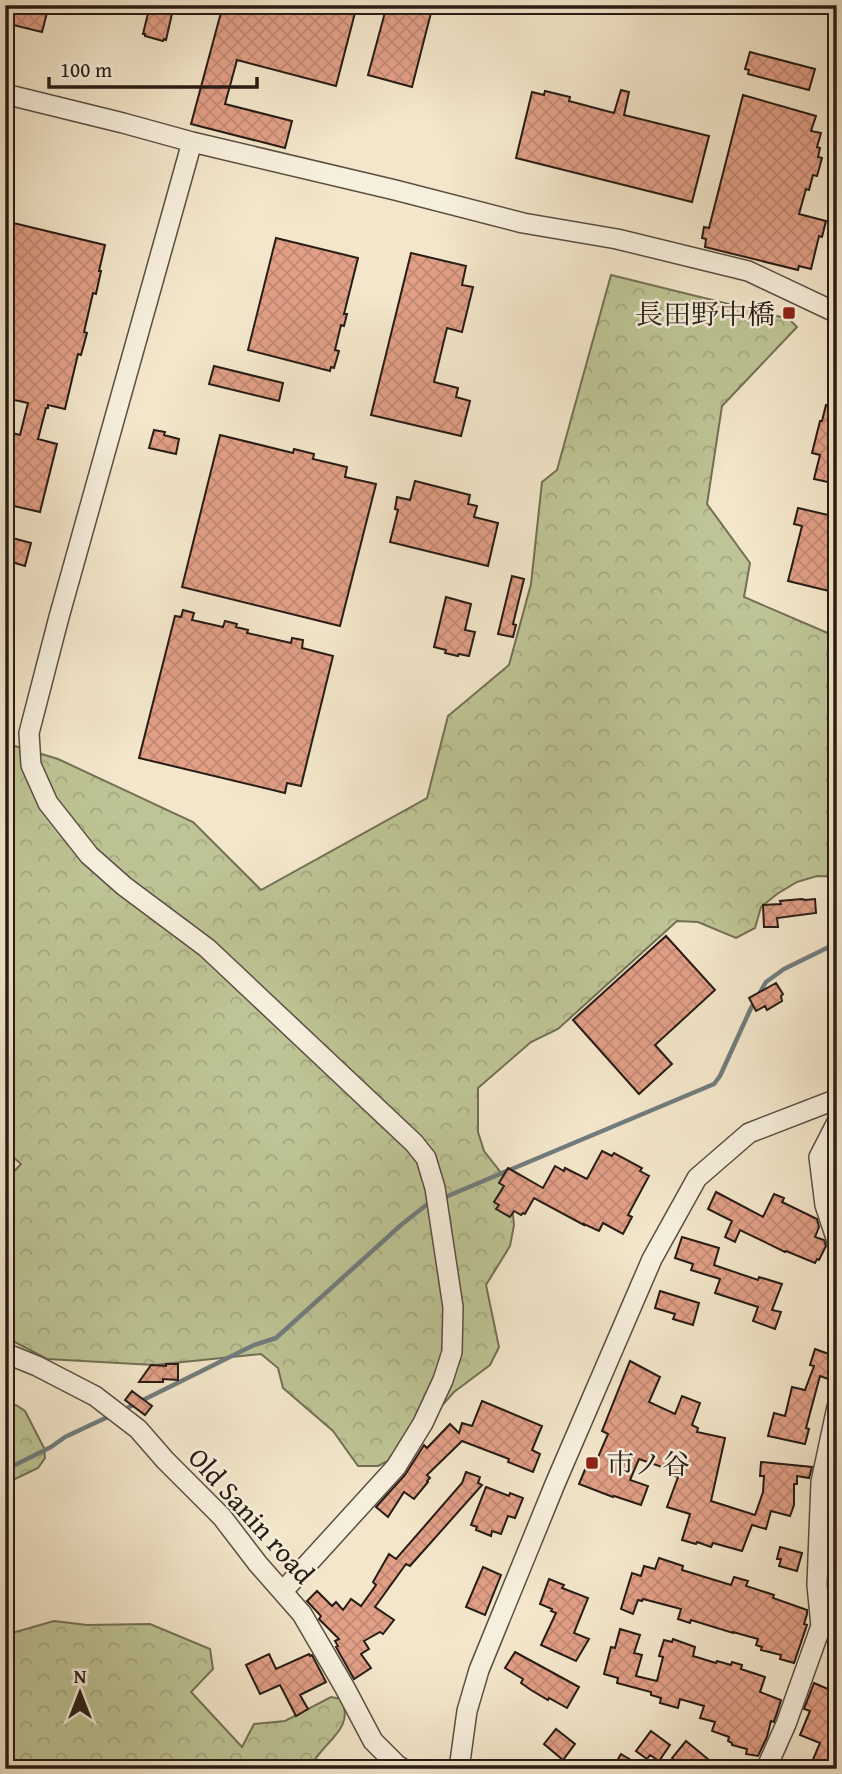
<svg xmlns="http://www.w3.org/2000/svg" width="842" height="1774" font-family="'Gentium Book Plus','Noto Serif JP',serif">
  <defs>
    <pattern id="forest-crowns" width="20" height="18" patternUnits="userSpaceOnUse" patternTransform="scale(1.75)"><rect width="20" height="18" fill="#bec495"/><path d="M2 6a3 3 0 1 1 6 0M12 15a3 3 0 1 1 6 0" fill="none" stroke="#a3a880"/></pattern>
    <pattern id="building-cross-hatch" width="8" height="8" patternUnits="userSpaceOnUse" patternTransform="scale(1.75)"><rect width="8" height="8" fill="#e19f86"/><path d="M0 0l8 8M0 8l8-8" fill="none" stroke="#c18873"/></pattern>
  </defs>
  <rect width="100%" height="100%" fill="#f3e6ca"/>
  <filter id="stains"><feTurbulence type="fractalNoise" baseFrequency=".00286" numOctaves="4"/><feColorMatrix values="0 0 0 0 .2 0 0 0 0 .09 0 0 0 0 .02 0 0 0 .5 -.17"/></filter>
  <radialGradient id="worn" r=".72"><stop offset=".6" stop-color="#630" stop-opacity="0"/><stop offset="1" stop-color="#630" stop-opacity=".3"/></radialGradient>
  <path fill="url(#forest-crowns)" stroke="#727055" stroke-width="2" d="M611 275 789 319 797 327 722 406 707 504 750 563 744 597 837 637V877L817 876 797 882 777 894 761 907 755 928 736 938 698 922 677 921 558 1029 531 1042 478 1088V1132L484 1151 510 1184 514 1225 510 1246 486 1285 499 1347 490 1365 454 1392 397 1456 378 1466H358L333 1431 283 1388 278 1368 261 1354 154 1365 47 1359 5 1337V1181L21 1164 5 1150V745L15 746 58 759 193 822 261 890 427 798 448 716 509 665 531 584 542 482 557 470Z
    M16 1405 25 1411 44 1448 45 1458 38 1468 5 1484V1407Z
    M54 1621 87 1625 150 1624 210 1649 213 1669 191 1692 242 1747 254 1724 285 1721 331 1697 341 1699C357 1731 319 1743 310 1769H5V1635Z"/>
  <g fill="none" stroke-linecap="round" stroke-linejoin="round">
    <path stroke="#717c7d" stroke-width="4.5" d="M443 1198 714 1084 720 1076 751 1008 766 982 784 969 837 943
      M123 1410 254 1345 276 1338 401 1225 425 1206 432 1203
      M5 1470 51 1447 65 1437 112 1415"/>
  </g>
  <path fill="url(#building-cross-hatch)" stroke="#271c15" stroke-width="2" d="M5 5H49L42 32 5 23Z
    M150 5H174L166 40 164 39 163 41 145 36V34H143Z
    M223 5H357L336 86 237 60 225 104 292 121 285 148 191 124Z
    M387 5H433L412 87 368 75Z
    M750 52 815 69 809 90 748 74 749 70 745 69Z
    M621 90 629 92 624 115 709 136 692 202 516 158 532 92 544 95 545 91 570 97 569 101 614 113Z
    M743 95 816 116 811 131 821 133 817 147 820 148 818 157 822 158 817 176 813 175 809 190 806 189 799 214 826 221 822 237 819 236 811 269 799 266 798 270 705 247 706 239 702 238 704 227 709 228Z
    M5 221 105 245 99 271H101L96 294 93 293 84 332 87 333 81 355 78 354 65 409 48 405V408H46L38 439 57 444 40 512 5 504V431L20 435 28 403 5 398Z
    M276 238 358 258 344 314H347L344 326 341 325 335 350 339 351 334 368 331 367 330 371 248 350Z
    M411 253 466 266 462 285 473 287 462 332 447 328 434 382 458 388 456 397 470 401 461 436 371 415Z
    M214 366 283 383 279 401 209 384Z
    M826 405 837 407V484L814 479 820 455 812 453 820 421H822Z
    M154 430 165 432 164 435 179 439 176 454 149 448Z
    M220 435 293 453 294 449 314 454 313 459 347 467 345 477 376 484 340 626 182 587Z
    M415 481 470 495 468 504 477 506 474 517 498 523 488 566 390 542 398 510 395 509 397 497 410 500Z
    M798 508 837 517V593L788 581 802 526 794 524Z
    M5 536 31 543 25 566 5 560Z
    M512 576 524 579 513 624 516 625 513 637 498 634Z
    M446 597 471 604 465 630 475 632 469 656 459 654 458 656 445 653 446 650 434 647Z
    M183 610 194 613 192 620 223 627 225 621 237 624 236 627 248 630 247 633 291 643 292 638 303 640 302 648 333 656 301 786 287 783 285 793 139 758 175 616 181 617Z
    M802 899 805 900 815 899 816 913 777 918 778 927H764L763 905 781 904 780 901Z
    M666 936 715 990 655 1045 672 1064 639 1094 573 1020Z
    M776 983 783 994 781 996 782 1001 767 1010 765 1006 756 1011 749 998Z
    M602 1151 612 1156 614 1153 642 1168 640 1171 649 1176 628 1215 632 1217 623 1234 603 1223 599 1231 584 1224V1225L534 1198 525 1214 523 1213 521 1215 514 1211 510 1217 496 1209 499 1205 494 1202 504 1186 499 1183 508 1168 543 1188 555 1166 564 1171 565 1168 587 1179Z
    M716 1192 763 1217 774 1194 784 1198 782 1202 817 1219 819 1227 815 1237 824 1240 826 1246 819 1260 817 1259 815 1263 786 1251 785 1252 740 1230 735 1242 725 1237 732 1221 708 1209Z
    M682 1237 719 1248 714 1265 758 1280 759 1277 782 1284 772 1310 781 1312 775 1329 753 1321 758 1307 715 1293 720 1279 691 1270 693 1264 675 1258Z
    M660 1291 699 1303 693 1325 673 1319 675 1314 655 1308Z
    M815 1349 837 1357V1382L820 1376 806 1428 809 1429 805 1444 768 1436 774 1413 785 1416 792 1387 805 1390 814 1366 810 1365Z
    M630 1361 660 1377 649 1402 675 1414 682 1396 700 1403 692 1425 698 1428 697 1432 725 1438 711 1501 755 1515 763 1492 764 1476H760L761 1462 812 1467 809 1478 797 1476V1484H794V1505L790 1516 771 1511 766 1529 752 1525 742 1551 713 1543 711 1547 697 1542 696 1544 682 1540 690 1514 667 1507 678 1477 669 1474 671 1470 639 1459 630 1480 648 1486 641 1505 614 1496 613 1497 579 1484 589 1460 596 1462 608 1434 602 1431Z
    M166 1364H178V1380L163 1379V1382H139L151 1365 166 1366Z
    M132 1391 152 1406 145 1415 125 1400Z
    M482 1401 542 1426 532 1450 540 1454 533 1472 508 1462 509 1459 462 1441 427 1475 430 1478 427 1481 428 1482 414 1499 404 1492 388 1517 376 1507 405 1475 424 1445 427 1448 450 1424 459 1433 462 1423 472 1426Z
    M466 1472 480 1477 478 1483 482 1485 410 1566 406 1564 375 1607 394 1620 383 1634 380 1632 364 1641 369 1649 361 1654 371 1668 354 1679 336 1647 338 1646 335 1641 339 1639 319 1619 321 1616 307 1601 317 1591 332 1606 336 1602 343 1610 351 1599 361 1606 376 1585 373 1582 389 1554 396 1559 462 1483Z
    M486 1487 509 1496 510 1493 523 1498 515 1518 508 1516 501 1534 492 1531 491 1536 476 1530 477 1527 471 1525Z
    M837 1543V1590L829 1587V1585L830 1558Z
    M780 1547 802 1553 797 1571 779 1566 781 1559H777Z
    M659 1558 683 1566 682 1570 731 1585 734 1577 748 1581 746 1586 774 1595 773 1598 807 1610V1614L804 1624 807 1625 794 1663 780 1659 781 1655 761 1650 762 1647 756 1645 758 1639 733 1632V1633L691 1620 690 1623 678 1619 681 1609 643 1599 642 1601 638 1600 633 1614 621 1609 632 1573 641 1576 644 1566 655 1569Z
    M483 1567 501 1575 485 1615 466 1607Z
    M549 1579 564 1585 562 1588 588 1598 574 1633 589 1639 576 1661 541 1645 556 1613 551 1611 552 1609 540 1604Z
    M620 1629 640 1635 634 1653 642 1655 636 1676 657 1681 663 1657 659 1656 664 1640 672 1642 673 1639 695 1647 693 1656 716 1663 717 1661 731 1665 732 1662 742 1665 741 1669 765 1677 760 1692 781 1700 774 1722 771 1721 767 1737 758 1756 746 1754 747 1749 732 1745V1743L728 1741 729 1737 712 1731 715 1722 700 1718 704 1706 680 1699 678 1708 660 1703 661 1698 651 1695V1692L617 1683 618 1678 604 1674 611 1647 615 1648Z
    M515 1652 579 1687 567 1708 549 1698 548 1700 531 1690 521 1683 523 1679 505 1668Z
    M269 1654 276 1669 309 1654 310 1656 312 1655 326 1682 300 1695 308 1709 296 1716 280 1685 260 1694 246 1665Z
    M814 1683 837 1693V1756L832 1769H809L820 1743 800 1735 810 1711 804 1709Z
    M556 1729 575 1744 563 1760 544 1744Z
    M651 1731 670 1745 659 1761 650 1755 647 1759 636 1751Z
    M686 1741 720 1769H686L672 1758Z
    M621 1754 646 1769H612Z"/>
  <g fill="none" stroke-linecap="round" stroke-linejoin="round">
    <defs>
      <path id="minor" d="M5 94 123 123 192 142 395 190 523 223 617 239 748 271 837 313
        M192 142 59 617 29 733 31 765 48 803 89 855 124 886 207 948 414 1143 426 1158 435 1188 453 1307 452 1352 443 1380 423 1423 396 1467 283 1591
        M837 1122 819 1157 825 1205 837 1241
        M5 1353 37 1366 95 1396 138 1429 165 1460 222 1517 258 1564 302 1614 345 1688 373 1741 397 1765 403 1769
        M459 1769 467 1711 479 1670 555 1484 652 1259 697 1178 749 1133 837 1099
        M766 1769 786 1724 821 1626 817 1585 821 1482 837 1407"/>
    </defs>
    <use href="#minor" stroke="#5a4e42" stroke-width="22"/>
    <use href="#minor" stroke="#f7efdd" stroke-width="19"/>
  </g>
  <g fill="#8f2418" stroke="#f7efdd" stroke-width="2.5">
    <rect x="782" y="306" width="14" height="14" rx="3.5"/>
    <rect x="585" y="1456" width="14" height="14" rx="3.5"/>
  </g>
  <g text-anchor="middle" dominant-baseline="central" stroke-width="5" stroke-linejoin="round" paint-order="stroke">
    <g font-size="28" fill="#271c15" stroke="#f7efdd" text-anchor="end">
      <text x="775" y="313">長田野中橋</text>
      <text x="606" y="1463" text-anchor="start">市ノ谷</text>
    </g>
    <g font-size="28" fill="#271c15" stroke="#f7efdd">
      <text transform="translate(252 1515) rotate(48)">Old Sanin road</text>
    </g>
  </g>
  <rect width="842" height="1774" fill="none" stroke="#f3e6ca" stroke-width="28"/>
  <rect x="7" y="7" width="828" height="1760" fill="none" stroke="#271c15" stroke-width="3.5"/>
  <rect x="14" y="14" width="814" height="1746" fill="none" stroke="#271c15" stroke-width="2"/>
  <g transform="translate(80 1693)" stroke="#f7efdd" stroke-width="5" paint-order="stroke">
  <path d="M0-5L12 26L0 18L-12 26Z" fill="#271c15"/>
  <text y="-10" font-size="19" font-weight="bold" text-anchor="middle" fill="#271c15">N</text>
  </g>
  <path d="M49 77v10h208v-10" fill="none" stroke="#271c15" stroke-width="3.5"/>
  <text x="60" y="77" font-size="21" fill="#271c15" stroke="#f7efdd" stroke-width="5" paint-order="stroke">100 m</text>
  <rect width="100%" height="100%" filter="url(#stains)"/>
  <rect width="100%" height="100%" fill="url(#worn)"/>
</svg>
